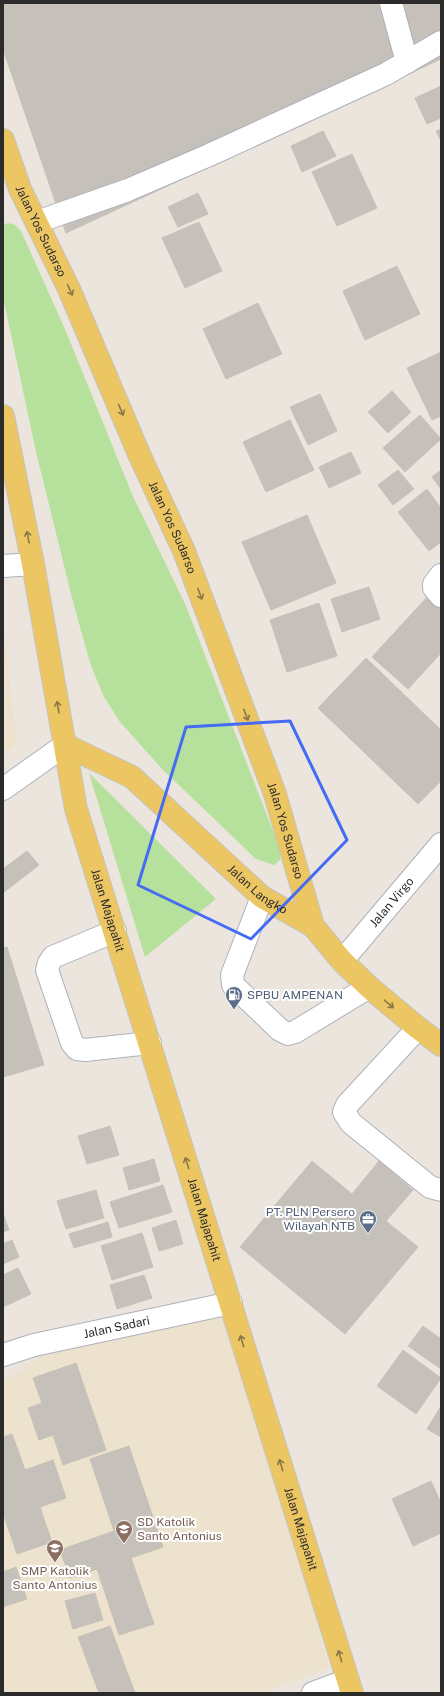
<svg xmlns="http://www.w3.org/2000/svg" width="444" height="1696" font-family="'Public Sans',sans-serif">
  <rect width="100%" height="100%" fill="#ece5de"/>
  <path fill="#ede2ce" d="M3 623 17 743 3 756Z
    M230 1312 329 1668 260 1693H3V1382L45 1354Z"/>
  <path fill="#b6e19c" d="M8 223 15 225 21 231 65 329 132 494 186 606 281 852 280 860 274 865 256 859 162 769 120 722 103 695 90 663 72 598 36 452 3 297V225Z
    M89 773 216 899 145 957Z"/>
  <path fill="#c5c0b9" stroke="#c8c1b7" d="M3 3H441V59L66 233 3 49Z
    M3 3H60L4 27Z
    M156 3H208L248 95 204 114Z
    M247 3H263L270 21 234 36 224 13Z
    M292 3H328L330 43 294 45Z
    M331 3H356V16L332 17Z
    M360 3H385L392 32 368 37Z
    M414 3H441V12L419 19Z
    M362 20 363 37 335 38 334 22Z
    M277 25 295 68 251 87 232 44Z
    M364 42 366 64 336 65 335 43Z
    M143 47 152 69 130 78 120 56Z
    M441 86V118L427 124 415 98Z
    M441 129V141L436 131Z
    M323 131 336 156 302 172 291 146Z
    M352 154 377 208 337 226 312 172Z
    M198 193 208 214 178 227 168 207Z
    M199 222 222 271 185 288 162 238Z
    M397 266 420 314 365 340 343 291Z
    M258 303 282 354 226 379 203 329Z
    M441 352V416L432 420 407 368Z
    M392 391 411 412 388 433 368 412Z
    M320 394 337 431 308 445 290 407Z
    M420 415 441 439 405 472 383 448Z
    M290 420 314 470 266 492 243 442Z
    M351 452 361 473 329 488 319 467Z
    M398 470 414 489 393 505 378 485Z
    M441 470V489L432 477Z
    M427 489 441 508V542L429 551 398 512Z
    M307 515 336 583 271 610 242 542Z
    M369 587 380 619 342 632 331 599Z
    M429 595 441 606V653L408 689 372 657Z
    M319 603 337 656 287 672 270 620Z
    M366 658 441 730V781L418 804 318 708Z
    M27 851 39 865 3 893V869Z
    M7 947 44 1065 3 1077V948Z
    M110 1126 119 1155 87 1164 78 1136Z
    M154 1159 160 1181 129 1190 123 1168Z
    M312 1161 352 1194 379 1161 413 1190 386 1221 418 1247 345 1334 240 1247Z
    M163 1185 172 1212 119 1228 110 1202Z
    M96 1190 104 1218 66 1229 57 1201Z
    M3 1213 9 1230 3 1232Z
    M176 1220 183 1244 159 1251 152 1228Z
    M108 1222 112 1237 74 1248 69 1234Z
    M142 1233 153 1267 112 1280 101 1246Z
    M12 1240 19 1257 3 1264V1244Z
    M18 1268 31 1294 3 1307V1275Z
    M144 1275 152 1298 117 1309 110 1285Z
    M423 1326 441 1339V1369L408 1346Z
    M403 1350 441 1378 416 1414 377 1386Z
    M76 1363 106 1450 63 1465 53 1435 39 1440 28 1408 42 1403 33 1378Z
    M441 1406V1437L427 1429Z
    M12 1434 25 1470 53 1460 66 1498 40 1507 52 1542 17 1554 3 1513V1437Z
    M129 1446 163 1547 131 1558 154 1624 119 1635 97 1569 70 1578 60 1550 114 1531 90 1459Z
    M431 1481 441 1503V1533L413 1546 392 1499Z
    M16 1567 27 1599 3 1607V1572Z
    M95 1593 103 1620 73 1629 65 1601Z
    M110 1626 135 1693H99L78 1637Z"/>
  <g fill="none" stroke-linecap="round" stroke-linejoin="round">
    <defs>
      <g id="minor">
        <path d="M391 3 407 62"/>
        <path d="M37 222 128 190 207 156 386 74 441 42"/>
        <path d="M3 566 33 564"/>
        <path d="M441 575 434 584V588L441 596"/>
        <path d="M3 789 65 745"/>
        <path d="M262 897 232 975 233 985 280 1030 288 1034 295 1032 369 987"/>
        <path d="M115 931 53 957 49 963 47 970 72 1043 77 1049 85 1050 150 1043"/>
        <path id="s1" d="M342 961 441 844"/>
        <path d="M418 1028 347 1105 344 1112 351 1123 430 1187 441 1190"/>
        <path id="s2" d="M3 1355 34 1345 231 1303"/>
        <path d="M313 1693 348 1680"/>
      </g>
      <g id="major">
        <path id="s3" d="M3 140 20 189 69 289 139 454 184 551 275 794 313 926"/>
        <path id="s4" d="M3 416 33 564 76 809 352 1693"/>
        <path id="s5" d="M65 745 132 777 262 897 313 926 342 961 369 987 418 1028 441 1045"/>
      </g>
    </defs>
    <use href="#minor" stroke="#aeb1bb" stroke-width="24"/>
    <use href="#major" stroke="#c4c4c4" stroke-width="24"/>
    <use href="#minor" stroke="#fff" stroke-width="22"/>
    <use href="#major" stroke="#ecc663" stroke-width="22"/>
  </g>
  <defs><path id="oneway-shaft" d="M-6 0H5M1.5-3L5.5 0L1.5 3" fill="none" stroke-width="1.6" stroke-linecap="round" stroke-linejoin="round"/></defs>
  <g stroke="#8c7847">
    <use href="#oneway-shaft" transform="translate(70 290) rotate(66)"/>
    <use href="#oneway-shaft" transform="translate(121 410) rotate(67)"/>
    <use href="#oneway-shaft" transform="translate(28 537) rotate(-101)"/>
    <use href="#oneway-shaft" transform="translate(200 594) rotate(69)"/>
    <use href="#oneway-shaft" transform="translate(58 707) rotate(-100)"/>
    <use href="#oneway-shaft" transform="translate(246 715) rotate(69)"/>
    <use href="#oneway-shaft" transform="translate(389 1004) rotate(41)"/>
    <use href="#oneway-shaft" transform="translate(187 1163) rotate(-107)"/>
    <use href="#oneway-shaft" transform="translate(242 1341) rotate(-107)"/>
    <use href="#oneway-shaft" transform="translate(281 1465) rotate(-107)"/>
    <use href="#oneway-shaft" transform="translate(340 1656) rotate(-107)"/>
  </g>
  <path fill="none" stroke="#436bf4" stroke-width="3" stroke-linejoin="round" d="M290 721 347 840 251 939 138 885 186 727Z"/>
  <defs>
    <symbol id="fuel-pin" viewBox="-11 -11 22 30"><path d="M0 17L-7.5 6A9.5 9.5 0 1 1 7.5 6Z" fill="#5c6f8a" stroke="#fff"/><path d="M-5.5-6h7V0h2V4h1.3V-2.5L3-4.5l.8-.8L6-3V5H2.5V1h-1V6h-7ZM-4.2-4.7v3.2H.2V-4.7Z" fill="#fff"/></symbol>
    <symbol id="office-pin" viewBox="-11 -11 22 30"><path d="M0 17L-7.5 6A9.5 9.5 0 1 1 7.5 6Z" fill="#5c6f8a" stroke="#fff"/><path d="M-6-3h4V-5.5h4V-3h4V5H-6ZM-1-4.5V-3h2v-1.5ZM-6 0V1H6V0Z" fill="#fff"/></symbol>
    <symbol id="school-pin" viewBox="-11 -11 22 30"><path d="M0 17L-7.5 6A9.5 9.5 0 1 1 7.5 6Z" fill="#8d6e63" stroke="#fff"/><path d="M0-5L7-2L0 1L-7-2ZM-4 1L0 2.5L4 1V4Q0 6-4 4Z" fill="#fff"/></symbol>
  </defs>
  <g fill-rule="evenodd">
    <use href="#fuel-pin" x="224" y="985" width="20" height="27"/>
    <use href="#office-pin" x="358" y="1209" width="20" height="27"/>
    <use href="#school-pin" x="114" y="1519" width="20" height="27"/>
    <use href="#school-pin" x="45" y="1538" width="20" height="27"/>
  </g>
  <g text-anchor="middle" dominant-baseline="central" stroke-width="4" stroke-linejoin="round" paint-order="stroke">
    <g font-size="12" fill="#2b2b2b" stroke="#fff">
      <text stroke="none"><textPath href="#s3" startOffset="99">Jalan Yos Sudarso</textPath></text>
      <text stroke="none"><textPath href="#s3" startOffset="423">Jalan Yos Sudarso</textPath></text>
      <text stroke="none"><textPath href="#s3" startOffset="747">Jalan Yos Sudarso</textPath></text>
      <text stroke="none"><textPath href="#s5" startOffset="243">Jalan Langko</textPath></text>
      <text stroke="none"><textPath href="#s1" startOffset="77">Jalan Virgo</textPath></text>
      <text stroke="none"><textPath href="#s4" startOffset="506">Jalan Majapahit</textPath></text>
      <text stroke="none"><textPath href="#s4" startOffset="830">Jalan Majapahit</textPath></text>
      <text stroke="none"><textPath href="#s2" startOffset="117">Jalan Sadari</textPath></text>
      <text stroke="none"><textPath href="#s4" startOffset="1154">Jalan Majapahit</textPath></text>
    </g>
    <g font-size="12" fill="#4e5e75" stroke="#fff" text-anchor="start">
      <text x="247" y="995">SPBU AMPENAN</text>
      <text x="355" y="1212" text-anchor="end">PT. PLN Persero<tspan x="355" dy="14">Wilayah NTB</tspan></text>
    </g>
    <g font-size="12" fill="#785e54" stroke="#fff" text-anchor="start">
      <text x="137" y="1522">SD Katolik<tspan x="137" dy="14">Santo Antonius</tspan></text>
      <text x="55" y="1571" text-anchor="middle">SMP Katolik<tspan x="55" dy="14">Santo Antonius</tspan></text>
    </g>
  </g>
  <rect width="444" height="1696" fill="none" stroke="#2b2b2b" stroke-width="8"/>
</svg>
